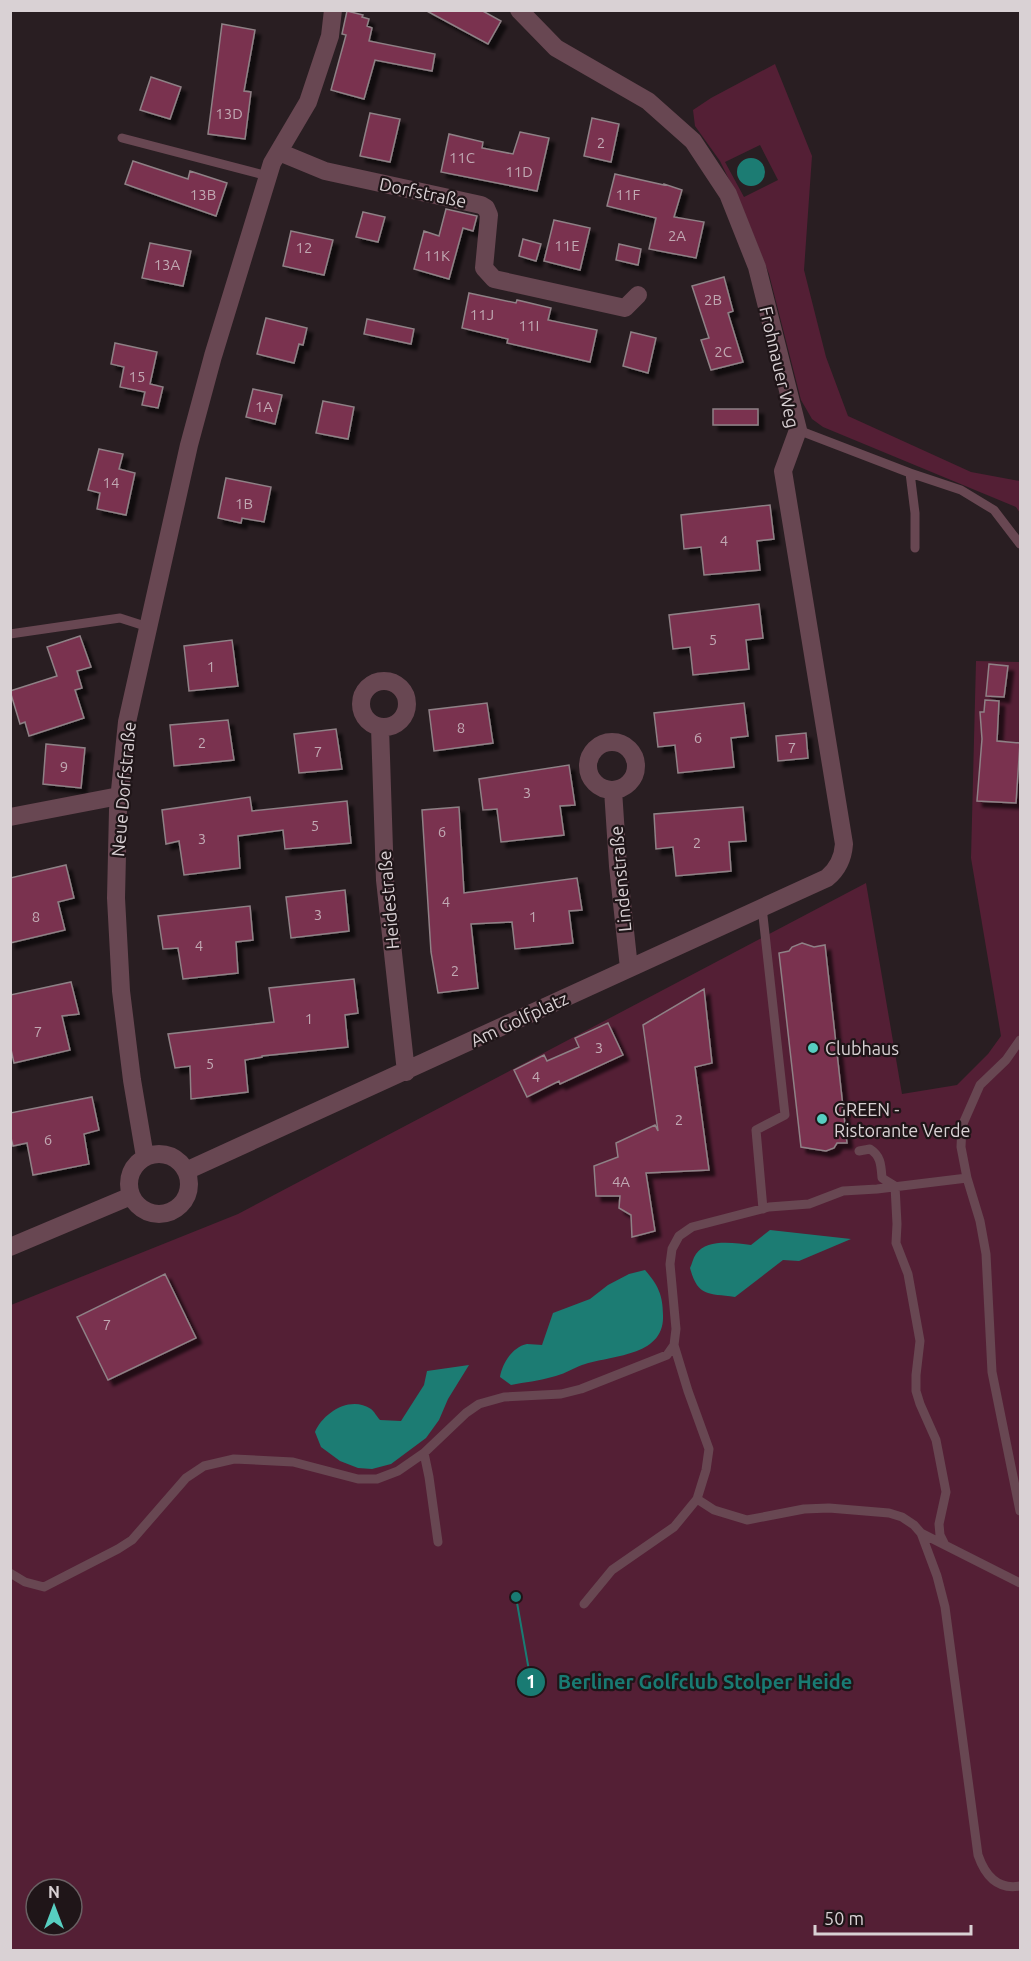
<svg xmlns="http://www.w3.org/2000/svg" width="1031" height="1961" font-family="Ubuntu,sans-serif">
  <defs>
    <filter id="shadow"><feDropShadow dx="5.5" dy="5.5" stdDeviation="1.5" flood-color="#0009"/></filter>
  </defs>
  <rect width="100%" height="100%" fill="#291e22"/>
  <path fill="#541f35" fill-rule="evenodd" d="M775 64 812 156 804 270 826 357 848 416 971 472 1020 481V513L1016 507 823 427 812 419 801 400 769 274 741 204 720 161 695 126 693 110 711 98ZM760 145 778 180 744 197 725 162Z
    M976 661 1020 662V1950H11V1305L238 1214 866 883 902 1094 957 1085 988 1054 1001 1036 971 858ZM36 1889H72V1925H36Z"/>
  <path fill="#1c7c73" d="M737 172a14 14 0 1 1 28 0a14 14 0 1 1-28 0Z
    M770 1230 851 1239 799 1261 783 1260 735 1297C707 1293 698 1297 690 1268 692 1264 693 1258 696 1254 707 1238 735 1243 751 1245Z
    M645 1270C658 1285 663 1295 663 1315 665 1357 611 1355 582 1365 572 1369 562 1375 552 1377 539 1381 525 1382 511 1385L500 1377C502 1364 512 1347 527 1344 532 1344 538 1345 542 1345L553 1313 590 1299 608 1285 629 1274Z
    M469 1365 448 1399 439 1420 426 1438 391 1464 372 1469 358 1468 340 1461 321 1447 315 1432C323 1413 350 1395 371 1409 374 1411 377 1417 380 1420L401 1421 424 1385 427 1371Z"/>
  <path fill="#7a314f" stroke="#8f8186" stroke-width="1.5" filter="url(#shadow)" d="M425 10H481L501 21 488 44Z
    M347 11 363 15 362 17 369 19 367 26 372 28 369 41 435 54 432 71 375 60 364 99 331 90 346 35 342 34Z
    M222 24 255 30 244 91 251 92 245 139 208 134Z
    M151 77 181 87 170 119 140 110Z
    M370 113 400 119 390 162 360 156Z
    M592 118 619 124 611 162 584 156Z
    M520 132 549 138 537 191 441 172 449 134 483 142 482 148 513 154Z
    M133 161 188 179 190 171 227 183 216 216 125 184Z
    M615 174 664 185V184L682 190 674 217 704 222 696 258 649 249 656 218 607 206Z
    M446 209 477 216 473 231 463 228 449 279 414 269 424 231 439 236Z
    M363 212 385 217 378 242 356 237Z
    M554 220 590 228 580 270 544 261Z
    M291 231 333 240 324 275 283 266Z
    M523 239 541 244 536 261 519 256Z
    M150 243 191 251 183 286 142 278Z
    M619 244 641 249 638 265 616 260Z
    M724 277 733 311 728 313 743 362 711 370 701 340 709 338 692 286Z
    M469 293 516 303 517 300 551 308 548 320 597 330 590 362 507 343 508 339 462 328Z
    M266 318 307 328 303 345 299 344 294 363 257 354Z
    M367 319 414 329 411 344 364 334Z
    M631 332 656 338 648 373 623 366Z
    M115 343 157 352 150 384 163 387 158 408 142 405 145 392 120 387 124 367 111 364Z
    M253 389 282 395 275 424 246 417Z
    M323 401 354 407 348 439 316 433Z
    M713 409H758V425H713Z
    M99 449 123 454 119 469 135 473 126 515 97 509 100 493 88 490Z
    M226 478 271 487 264 522 242 518 241 523 218 518Z
    M770 505 774 539 757 541 760 570 704 575 701 547 684 549 681 515Z
    M759 604 763 638 746 640 749 669 693 675 690 647 673 649 669 615Z
    M80 636 91 667 77 671 82 688 75 690 84 718 29 736 25 722 20 724 10 691 57 676 47 647Z
    M232 640 238 686 189 691 184 646Z
    M989 664 1008 666 1004 697 986 696Z
    M985 700 999 701 997 741 1020 743 1016 803 977 801 982 739 980 712H984Z
    M487 703 493 743 434 751 429 710Z
    M744 703 748 736 731 738 734 767 678 773 675 745 658 747 654 713Z
    M228 720 234 760 174 766 170 725Z
    M336 729 342 769 299 773 294 734Z
    M806 733 808 758 778 761 776 736Z
    M46 744 85 748 81 788 43 784Z
    M569 765 575 805 560 806 564 835 501 842 497 809 483 810 479 779Z
    M250 797 252 811 347 801 351 843 285 849 283 830 238 836 240 868 184 875 179 841 166 844 162 810Z
    M459 807 464 893 577 878 582 910 569 911 573 943 515 949 512 922 471 924 478 988 438 993 431 952 422 810Z
    M743 807 746 841 729 842 731 871 676 876 673 847 656 849 654 814Z
    M66 865 74 898 58 902 65 930 10 943V878Z
    M345 890 349 931 291 938 286 897Z
    M250 906 253 940 236 942 238 973 183 979 178 948 163 949 158 916Z
    M802 943 814 947 825 945 847 1143H837L834 1148 826 1151 801 1147 779 953 789 951 792 947Z
    M354 979 358 1013 345 1015 348 1047 262 1056V1057L245 1060 248 1092 191 1099 190 1066 175 1068 168 1034 274 1022 269 988Z
    M71 982 79 1014 62 1016 70 1050 14 1063 10 1045V995Z
    M704 989 712 1063 695 1067 709 1170 646 1173 655 1231 632 1237 631 1215 619 1208 620 1196H596L594 1166 618 1157 616 1143 655 1125 658 1131 643 1025Z
    M608 1023 623 1055 560 1084 559 1081 527 1097 514 1070 544 1055 547 1061 579 1047 575 1038Z
    M92 1097 99 1130 84 1134 89 1164 33 1175 27 1143 13 1146 10 1134V1113Z
    M165 1274 196 1338 108 1380 77 1317Z"/>
  <g fill="none" stroke-linecap="round" stroke-linejoin="round">
    <path stroke="#684752" stroke-width="9" d="M122 138 268 176
      M798 430 910 473 915 513V548
      M910 473 961 490 994 510 1020 544
      M10 634 120 618 148 627
      M762 907 785 1115 756 1130 763 1209
      M1020 1040 1006 1060 980 1085 962 1126 961 1147 967 1178 980 1221 986 1254 992 1372 1020 1511
      M859 1151 870 1149C881 1156 881 1165 882 1178L895 1186 897 1224 896 1243 908 1274 920 1341 916 1375V1391L920 1404 936 1440 946 1492 939 1524 940 1535 945 1545
      M424 1453 429 1477 438 1542
      M697 1499 714 1510 747 1520 804 1509 829 1508 889 1513 902 1517 914 1525 921 1533 937 1576 945 1607 978 1855C985 1875 997 1890 1020 1886
      M921 1533 1020 1583
      M10 1573 25 1582 44 1587 118 1549 132 1540 186 1478 204 1466 234 1459 293 1462 358 1479H377L398 1471 424 1453 466 1413 479 1404 504 1397 561 1394 581 1389 667 1355 674 1345 676 1329 670 1264 672 1249 679 1236 692 1227 769 1207 809 1204 843 1191 877 1189 967 1178
      M584 1604 612 1570 674 1527 697 1499 706 1470 709 1449 688 1391 674 1345"/>
    <path stroke="#684752" stroke-width="18" d="M279 152 325 171 481 205 486 208 489 215 484 268 494 279 625 308 638 295
      M361 704a23 23 0 1 1 46 0a23 23 0 1 1-46 0Z
      M380 727 385 880 406 1072
      M588 766a24 24 0 1 1 48 0a24 24 0 1 1-48 0Z
      M613 790 618 866 629 968
      M10 817 119 796
      M129 1184a30 30 0 1 1 60 0a30 30 0 1 1-60 0Z
      M145 1157 132 1080 121 991 116 898 118 810 127 722 189 445 213 356 272 163 308 102 330 36 333 10
      M186 1171 827 878C838 869 843 858 844 844L783 471 798 430 757 267 728 194 693 141 648 101 556 48 519 10
      M10 1247 131 1196"/>
  </g>
  <g fill="#57cec1" stroke="#1f1518" stroke-width="2">
    <circle cx="813" cy="1048" r="6"/>
    <circle cx="822" cy="1119" r="6"/>
  </g>
  <g text-anchor="middle" dominant-baseline="central" stroke-width="4.5" stroke-linejoin="round" paint-order="stroke">
    <g font-size="15" fill="#c1a9b3">
      <text x="229" y="113">13D</text>
      <text x="601" y="142">2</text>
      <text x="462" y="157">11C</text>
      <text x="519" y="171">11D</text>
      <text x="203" y="194">13B</text>
      <text x="628" y="194">11F</text>
      <text x="677" y="235">2A</text>
      <text x="567" y="245">11E</text>
      <text x="304" y="247">12</text>
      <text x="437" y="255">11K</text>
      <text x="167" y="264">13A</text>
      <text x="713" y="299">2B</text>
      <text x="482" y="314">11J</text>
      <text x="529" y="325">11I</text>
      <text x="723" y="351">2C</text>
      <text x="137" y="376">15</text>
      <text x="264" y="406">1A</text>
      <text x="111" y="482">14</text>
      <text x="244" y="503">1B</text>
      <text x="724" y="540">4</text>
      <text x="713" y="639">5</text>
      <text x="211" y="666">1</text>
      <text x="461" y="727">8</text>
      <text x="698" y="737">6</text>
      <text x="202" y="742">2</text>
      <text x="792" y="747">7</text>
      <text x="318" y="751">7</text>
      <text x="64" y="766">9</text>
      <text x="527" y="792">3</text>
      <text x="315" y="825">5</text>
      <text x="442" y="831">6</text>
      <text x="202" y="838">3</text>
      <text x="697" y="842">2</text>
      <text x="446" y="901">4</text>
      <text x="318" y="914">3</text>
      <text x="36" y="916">8</text>
      <text x="533" y="916">1</text>
      <text x="199" y="945">4</text>
      <text x="455" y="970">2</text>
      <text x="309" y="1018">1</text>
      <text x="38" y="1031">7</text>
      <text x="599" y="1047">3</text>
      <text x="210" y="1063">5</text>
      <text x="536" y="1076">4</text>
      <text x="679" y="1119">2</text>
      <text x="48" y="1139">6</text>
      <text x="621" y="1181">4A</text>
      <text x="107" y="1324">7</text>
    </g>
    <g font-size="18" fill="#d9d1d4" stroke="#1f1518">
      <text transform="translate(423 192) rotate(12)">Dorfstraße</text>
      <text transform="translate(780 367) rotate(77)">Frohnauer Weg</text>
      <text transform="translate(123 789) rotate(-85)">Neue Dorfstraße</text>
      <text transform="translate(620 879) rotate(-95)">Lindenstraße</text>
      <text transform="translate(388 900) rotate(-95)">Heidestraße</text>
      <text transform="translate(519 1019) rotate(-25)">Am Golfplatz</text>
    </g>
    <g font-size="18" fill="#d9d1d4" stroke="#1f1518" text-anchor="start">
      <text x="825" y="1048">Clubhaus</text>
      <text x="834" y="1109">GREEN -<tspan x="834" dy="21">Ristorante Verde</tspan></text>
    </g>
  </g>
  <path fill="none" stroke="#197b73" stroke-width="2" d="M516 1597L531 1682"/>
  <g fill="#197b73" stroke="#1f1518" stroke-width="2">
    <circle cx="516" cy="1597" r="6"/>
    <circle cx="531" cy="1682" r="15"/>
  </g>
  <g font-size="18" text-anchor="middle" font-weight="bold" fill="#fff">
    <text x="531" y="1688">1</text>
  </g>
  <g font-size="20" text-anchor="middle" font-weight="bold" fill="#197b73" stroke="#1f1518" stroke-width="4.5" stroke-linejoin="round" paint-order="stroke">
    <text x="705" y="1689">Berliner Golfclub Stolper Heide</text>
  </g>
  <rect width="1031" height="1961" fill="none" stroke="#d9d1d4" stroke-width="24"/>
  <g transform="translate(54 1907)"><circle r="28" fill="#1f1518" stroke="#696063" stroke-width="1.5"/>
  <path d="M0-4.5L10 22L0 15L-10 22Z" fill="#57cec1"/>
  <text y="-9" font-size="16" font-weight="bold" text-anchor="middle" fill="#d9d1d4">N</text>
  </g>
  <path d="M815 1925v9h156v-9" fill="none" stroke="#d9d1d4" stroke-width="3"/>
  <text x="824" y="1925" font-size="18" fill="#d9d1d4" stroke="#1f1518" stroke-width="4.5" paint-order="stroke">50 m</text>
</svg>
